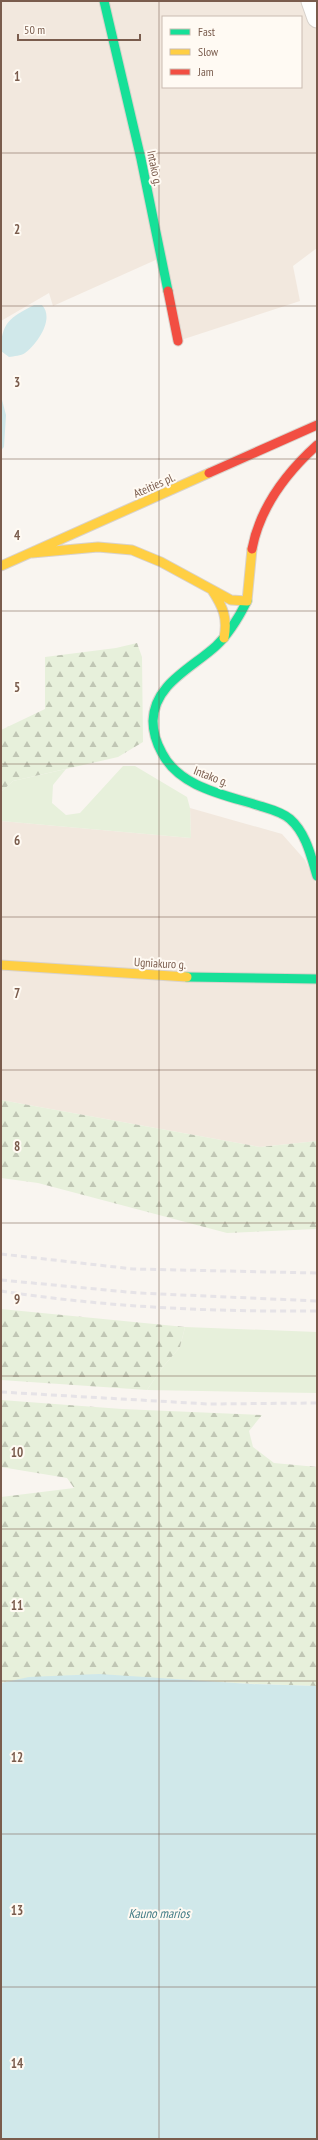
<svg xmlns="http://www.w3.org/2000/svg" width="318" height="2140" font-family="'PT Sans Narrow',sans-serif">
  <defs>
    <pattern id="forest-firs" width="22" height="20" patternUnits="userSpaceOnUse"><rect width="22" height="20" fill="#e7f0db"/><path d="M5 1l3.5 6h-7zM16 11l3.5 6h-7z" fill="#c0c6b4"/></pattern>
  </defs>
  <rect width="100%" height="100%" fill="#f9f5f0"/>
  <path fill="#f2e8de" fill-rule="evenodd" d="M1 1H317V248L293 266 300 301 178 341 160 258 53 306 49 293 1 321ZM163 17H301V87H163Z
    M190 808 282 834 305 860 317 886V1141L260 1147 1 1100V821L191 838Z"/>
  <path fill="#e7f0db" d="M123 766H135L187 797 190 808 191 838 1 821 2 791 13 781 66 769 53 785 52 803 66 815 80 813Z
    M185 1327 317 1332V1393L147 1390 162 1368 180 1347Z"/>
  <path fill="url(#forest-firs)" d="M137 643 142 657 143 742 118 757 13 781 2 791 1 795V730L45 709V657L116 648Z
    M1 1100 260 1147 317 1141V1229L227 1233 38 1183 1 1178Z
    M1 1309 185 1327 180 1347 162 1368 147 1390 1 1380Z
    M1 1400 122 1409 262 1415 249 1431 253 1447 274 1463 317 1467V1686C273 1685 230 1683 186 1680 124 1676 63 1671 1 1683V1497L74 1488 67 1478 1 1467Z"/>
  <path fill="#d0e8ea" d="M34 305H42C55 319 37 344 25 353 21 356 14 356 9 357L1 351C1 322 10 318 34 305Z
    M1 396 6 415 4 447 1 450Z
    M99 1674 251 1684 317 1686V2139H1V1683L29 1677Z"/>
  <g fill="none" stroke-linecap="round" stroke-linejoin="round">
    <defs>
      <path id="street" d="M311 1 317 18"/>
      <path id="fast" d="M104 1 141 159 168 291
        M247 601C239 617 230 633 216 646 192 668 154 684 153 721 153 732 157 744 162 753 180 788 226 795 260 806 270 809 282 812 290 819 306 833 311 856 317 876
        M187 977 317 979"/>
      <path id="slow" d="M32 553 98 547 132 550 161 562 231 600 247 601 252 549
        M1 566 209 473
        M212 590C223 607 228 618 224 638
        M1 965 187 977"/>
      <path id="jam" d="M168 291 178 341
        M209 473 317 425
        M252 549C260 507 286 473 317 445"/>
    </defs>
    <use href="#street" stroke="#d7d1cb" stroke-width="21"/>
    <use href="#fast" stroke="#d9d2cb" stroke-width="11"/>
    <use href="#slow" stroke="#d9d2cb" stroke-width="11"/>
    <use href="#jam" stroke="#d9d2cb" stroke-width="11"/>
    <use href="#street" stroke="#fefefd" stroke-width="19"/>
    <use href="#fast" stroke="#16e098" stroke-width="9"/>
    <use href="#slow" stroke="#ffcf43" stroke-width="9"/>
    <use href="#jam" stroke="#f24e42" stroke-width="9"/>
    <path stroke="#e6e3e7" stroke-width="3" stroke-dasharray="6 4" stroke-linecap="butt" d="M1 1254 133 1269 317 1273
      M1 1280 138 1293 317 1301
      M1 1291C105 1307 212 1312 317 1311
      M1 1392 208 1404 317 1403"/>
  </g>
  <path fill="none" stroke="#7a5c4d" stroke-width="1" stroke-opacity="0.55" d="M159 1V2139M1 153H317M1 306H317M1 459H317M1 611H317M1 764H317M1 917H317M1 1070H317M1 1223H317M1 1376H317M1 1529H317M1 1681H317M1 1834H317M1 1987H317"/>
  <g text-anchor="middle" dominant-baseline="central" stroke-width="4" stroke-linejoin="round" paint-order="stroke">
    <g font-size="12" fill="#7a5c4d" stroke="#fffaf3">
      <text transform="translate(155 168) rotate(78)">Intako g.</text>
      <text transform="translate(154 485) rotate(-24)">Ateities pl.</text>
      <text transform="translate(211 776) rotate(21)">Intako g.</text>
      <text transform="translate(160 963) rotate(3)">Ugniakuro g.</text>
    </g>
    <g font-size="13" font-style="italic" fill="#437c86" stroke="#fffaf3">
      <text x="159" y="1913">Kauno marios</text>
    </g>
  </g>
  <g font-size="13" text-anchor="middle" font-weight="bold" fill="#7a5c4d" stroke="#fffaf3" stroke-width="4" stroke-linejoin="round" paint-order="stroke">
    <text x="17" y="81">1</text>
    <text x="17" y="234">2</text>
    <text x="17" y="387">3</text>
    <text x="17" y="540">4</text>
    <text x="17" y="692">5</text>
    <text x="17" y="845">6</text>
    <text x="17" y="998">7</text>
    <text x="17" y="1151">8</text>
    <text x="17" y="1304">9</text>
    <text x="17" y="1457">10</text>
    <text x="17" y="1610">11</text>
    <text x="17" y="1762">12</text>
    <text x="17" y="1915">13</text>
    <text x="17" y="2068">14</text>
  </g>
  <rect width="318" height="2140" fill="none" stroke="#7a5c4d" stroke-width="4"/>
  <rect x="162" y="16" width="140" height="72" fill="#fffaf3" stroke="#cabbb1"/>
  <rect x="170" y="29" width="20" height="6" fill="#16e098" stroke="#cabbb1"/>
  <text x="198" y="36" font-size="12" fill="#7a5c4d">Fast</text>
  <rect x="170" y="49" width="20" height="6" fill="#ffcf43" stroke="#cabbb1"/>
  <text x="198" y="56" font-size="12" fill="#7a5c4d">Slow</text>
  <rect x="170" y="69" width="20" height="6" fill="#f24e42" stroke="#cabbb1"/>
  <text x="198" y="76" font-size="12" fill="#7a5c4d">Jam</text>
  <path d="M18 34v6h122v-6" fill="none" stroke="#7a5c4d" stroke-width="2"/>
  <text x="24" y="34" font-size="12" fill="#7a5c4d" stroke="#fffaf3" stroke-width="3" paint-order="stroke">50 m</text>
</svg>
